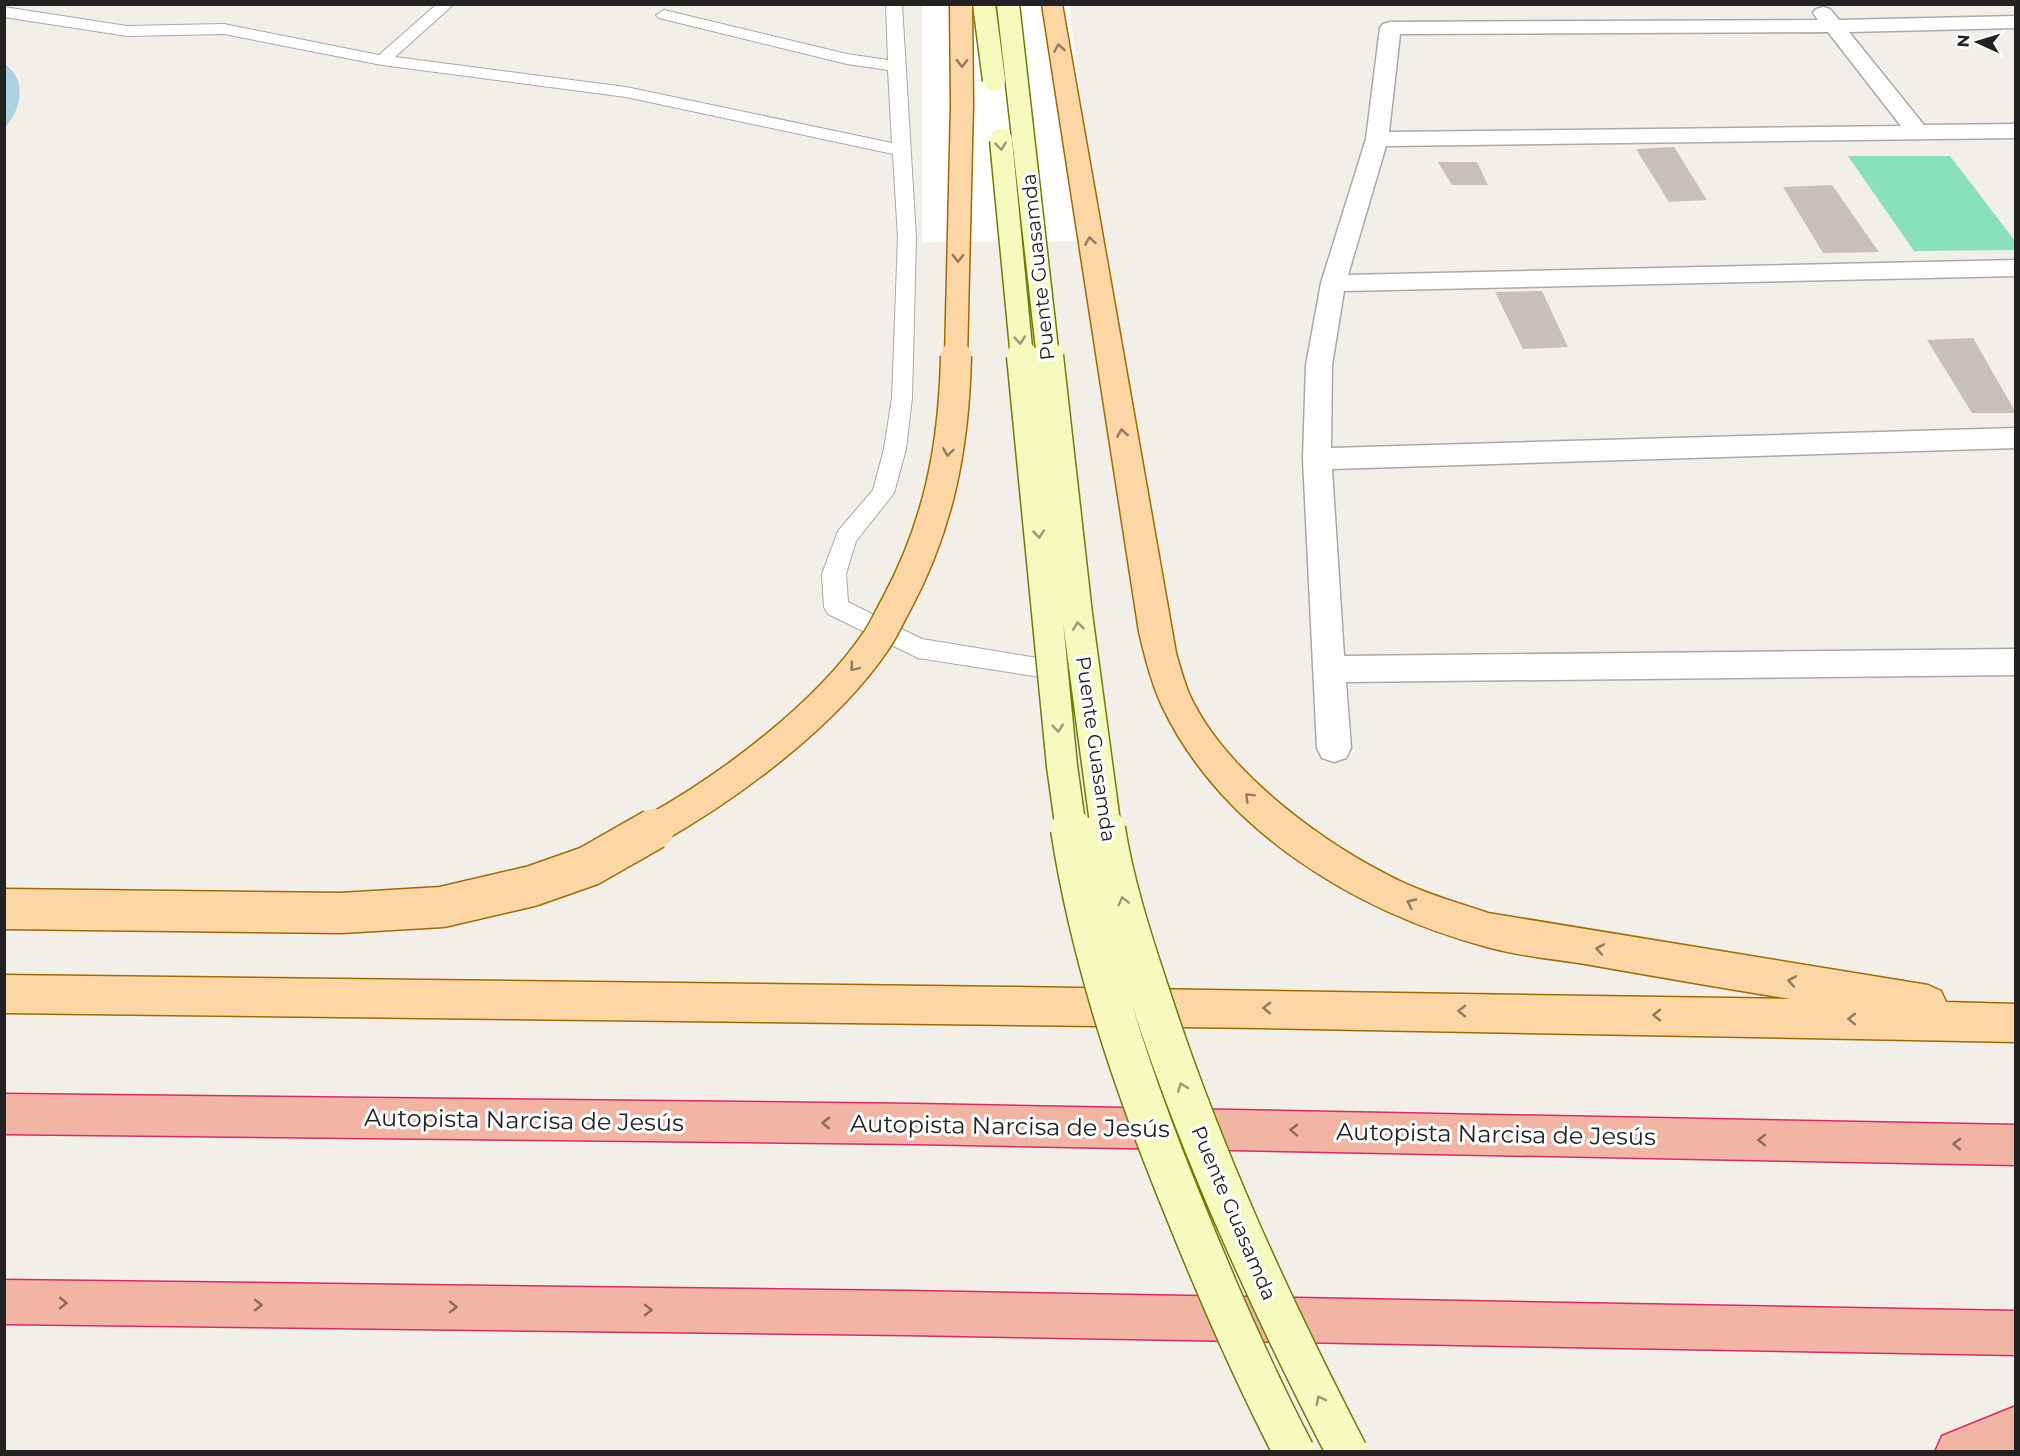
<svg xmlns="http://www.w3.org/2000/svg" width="2020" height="1456" font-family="Montserrat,sans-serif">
  <rect width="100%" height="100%" fill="#f2efe9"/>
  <path fill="#88e0be" d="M1848 156H1950L2015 241V250L1914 251Z"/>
  <path fill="#aad3df" d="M5 64C27 80 22 109 5 127Z"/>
  <path fill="#fff" d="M922 5H1069L1099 241 922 242Z"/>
  <path fill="#c7bfb8" d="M1674 147 1707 200 1669 202 1636 149Z
    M1438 162H1477L1488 185H1452Z
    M1832 185 1879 252 1823 253 1783 187Z
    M1542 291 1568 347 1523 349 1495 292Z
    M1973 338 2016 413H1972L1927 340Z"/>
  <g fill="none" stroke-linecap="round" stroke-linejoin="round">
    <defs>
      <path id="service" d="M437 4H454L395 57 626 87 892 143 888 70 847 64 659 18 656 15 664 10 847 54 888 60 886 4H902L916 238 912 398 906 449 894 493 856 541 846 574 848 602 922 639 1062 662 1065 669 1062 676 1053 679 918 658 828 614 824 607 822 574 838 531 873 490 884 449 892 398 898 238 893 154 626 97 382 65 224 34 127 36 4 17V7L127 26 224 24 379 55Z"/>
      <path id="minor" d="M1823 7 1830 9 1839 20 2016 16V28L1849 32 1924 125 2016 124V138L1386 146 1348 275 2016 260V276L1344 291 1332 365 1331 448 2016 428V448L1332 469 1344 656 2016 649V675L1346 682 1351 748 1346 758 1334 762 1322 758 1317 748 1303 459 1306 365 1321 283 1366 139 1380 28 1383 24 1390 22 1818 20 1813 13 1816 9ZM1828 32 1901 126 1389 132 1400 34Z"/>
      <path id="primary" d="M1042 4H1062L1176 653C1180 667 1184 682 1190 696 1227 774 1326 846 1402 882 1430 895 1459 903 1488 913L1928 985 1941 991 1946 1002 2016 1004V1042L1261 1028 4 1013V975L1010 987 1791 999C1722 988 1654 976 1585 964 1553 959 1519 956 1487 947 1357 912 1222 832 1162 706 1151 682 1145 657 1139 632Z"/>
      <path id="trunk" d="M4 1094 915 1104 2016 1125V1165L915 1144 4 1134Z
        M4 1280 906 1291 2016 1311V1355L906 1335 4 1324Z
        M2016 1406V1452H1935L1942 1436Z"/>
    </defs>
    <use href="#service" stroke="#a9a9a9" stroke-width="2"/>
    <use href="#minor" stroke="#a9a9a9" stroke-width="3"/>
    <use href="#primary" stroke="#a06b00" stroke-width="3"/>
    <use href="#trunk" stroke="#dc2a67" stroke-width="3"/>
    <use href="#service" fill="#fff" fill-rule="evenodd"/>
    <use href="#minor" fill="#fff" fill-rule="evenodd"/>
    <use href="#primary" fill="#fcd6a4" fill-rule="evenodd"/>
    <use href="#trunk" fill="#f2b4a3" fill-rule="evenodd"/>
    <defs>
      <path id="secondary-bridge-far2" d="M984 4 994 80
        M1008 4 1048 358
        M1001 140 1022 358"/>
      <path id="secondary-bridge-far1" d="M1022 356 1062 766 1071 830
        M1048 356 1077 614 1106 830"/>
      <path id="secondary-bridge" d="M1071 829C1091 958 1133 1083 1182 1203 1216 1288 1252 1371 1294 1452
        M1105 829C1113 882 1132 941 1149 992 1200 1151 1270 1303 1347 1452"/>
      <path id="primary-bridge-far2" d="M956 358 962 105 961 4"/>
      <path id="primary-bridge-far1" d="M652 830C729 787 826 715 876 641 884 630 889 617 896 605 939 525 954 447 956 356"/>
      <path id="primary-bridge" d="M4 909 341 913 442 907 532 886 589 866 654 829"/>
    </defs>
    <use href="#secondary-bridge-far2" stroke="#707d05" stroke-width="25" stroke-linecap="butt"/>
    <use href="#secondary-bridge-far1" stroke="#707d05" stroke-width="33" stroke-linecap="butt"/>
    <use href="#secondary-bridge" stroke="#707d05" stroke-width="43" stroke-linecap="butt"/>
    <use href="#primary-bridge-far2" stroke="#a06b00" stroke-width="25" stroke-linecap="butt"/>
    <use href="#primary-bridge-far1" stroke="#a06b00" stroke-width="33" stroke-linecap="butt"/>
    <use href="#primary-bridge" stroke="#a06b00" stroke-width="43" stroke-linecap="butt"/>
    <use href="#secondary-bridge-far2" stroke="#f7fabf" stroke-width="22"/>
    <use href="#secondary-bridge-far1" stroke="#f7fabf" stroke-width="30"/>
    <use href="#secondary-bridge" stroke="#f7fabf" stroke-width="40"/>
    <use href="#primary-bridge-far2" stroke="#fcd6a4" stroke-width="22"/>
    <use href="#primary-bridge-far1" stroke="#fcd6a4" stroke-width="30"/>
    <use href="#primary-bridge" stroke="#fcd6a4" stroke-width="40"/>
  </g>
  <defs><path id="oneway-chevron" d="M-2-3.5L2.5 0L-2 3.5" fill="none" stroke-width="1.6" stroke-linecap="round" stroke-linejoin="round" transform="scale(1.5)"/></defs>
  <g stroke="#8f7c63">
    <use href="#oneway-chevron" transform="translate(1059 48) rotate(-99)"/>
    <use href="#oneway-chevron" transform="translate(962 63) rotate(90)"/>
    <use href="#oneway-chevron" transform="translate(1090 241) rotate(-99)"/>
    <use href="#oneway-chevron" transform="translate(958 258) rotate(91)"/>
    <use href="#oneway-chevron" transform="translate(1122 433) rotate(-99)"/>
    <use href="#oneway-chevron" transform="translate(948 452) rotate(98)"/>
    <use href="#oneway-chevron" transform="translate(854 667) rotate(130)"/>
    <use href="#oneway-chevron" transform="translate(1249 797) rotate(-135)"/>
    <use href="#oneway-chevron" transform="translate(1411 903) rotate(-155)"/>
    <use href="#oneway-chevron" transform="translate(1600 949) rotate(-170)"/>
    <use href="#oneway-chevron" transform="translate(1792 981) rotate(-170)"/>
    <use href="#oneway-chevron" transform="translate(1267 1008) rotate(-179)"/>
    <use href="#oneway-chevron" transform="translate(1462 1011) rotate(-179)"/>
    <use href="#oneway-chevron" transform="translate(1657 1015) rotate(-179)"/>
    <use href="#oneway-chevron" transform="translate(1852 1019) rotate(-179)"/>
  </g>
  <g stroke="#979978">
    <use href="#oneway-chevron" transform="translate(1001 146) rotate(84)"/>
    <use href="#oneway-chevron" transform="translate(1020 340) rotate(84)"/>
    <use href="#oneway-chevron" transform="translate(1039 534) rotate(84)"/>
    <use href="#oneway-chevron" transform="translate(1078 626) rotate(-97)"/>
    <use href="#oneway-chevron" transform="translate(1058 728) rotate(84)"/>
    <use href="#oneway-chevron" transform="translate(1123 901) rotate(-104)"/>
    <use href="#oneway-chevron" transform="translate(1182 1087) rotate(-111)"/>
    <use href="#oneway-chevron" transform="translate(1320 1400) rotate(-118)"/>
  </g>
  <g stroke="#8a6b62">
    <use href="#oneway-chevron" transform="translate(826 1123) rotate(-179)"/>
    <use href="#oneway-chevron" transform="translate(1294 1130) rotate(-179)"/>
    <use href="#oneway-chevron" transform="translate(1762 1140) rotate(-179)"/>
    <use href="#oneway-chevron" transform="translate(1957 1144) rotate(-179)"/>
    <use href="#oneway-chevron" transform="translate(63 1303) rotate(1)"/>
    <use href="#oneway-chevron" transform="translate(258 1305) rotate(1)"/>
    <use href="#oneway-chevron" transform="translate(453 1307) rotate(1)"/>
    <use href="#oneway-chevron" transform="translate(648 1310) rotate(1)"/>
  </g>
  <g text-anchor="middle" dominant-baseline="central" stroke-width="6" stroke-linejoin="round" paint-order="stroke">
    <g font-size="20" fill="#222" stroke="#fff">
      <text transform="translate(1038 267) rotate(-96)">Puente Guasamda</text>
      <text transform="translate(1096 749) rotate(82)">Puente Guasamda</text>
      <text transform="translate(1234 1213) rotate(67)">Puente Guasamda</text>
    </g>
    <g font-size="24" fill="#222" stroke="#fff">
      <text transform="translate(524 1120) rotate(1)">Autopista Narcisa de Jesús</text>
      <text transform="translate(1010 1126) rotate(1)">Autopista Narcisa de Jesús</text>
      <text transform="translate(1496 1134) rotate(1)">Autopista Narcisa de Jesús</text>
    </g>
  </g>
  <rect width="2020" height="1456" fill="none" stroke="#222222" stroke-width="12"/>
  <g transform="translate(1978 42) rotate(274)" stroke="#ffffff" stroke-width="4.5" paint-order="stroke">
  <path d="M0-4.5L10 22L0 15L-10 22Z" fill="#222222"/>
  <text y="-9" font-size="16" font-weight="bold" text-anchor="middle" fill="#222222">N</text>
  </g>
</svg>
